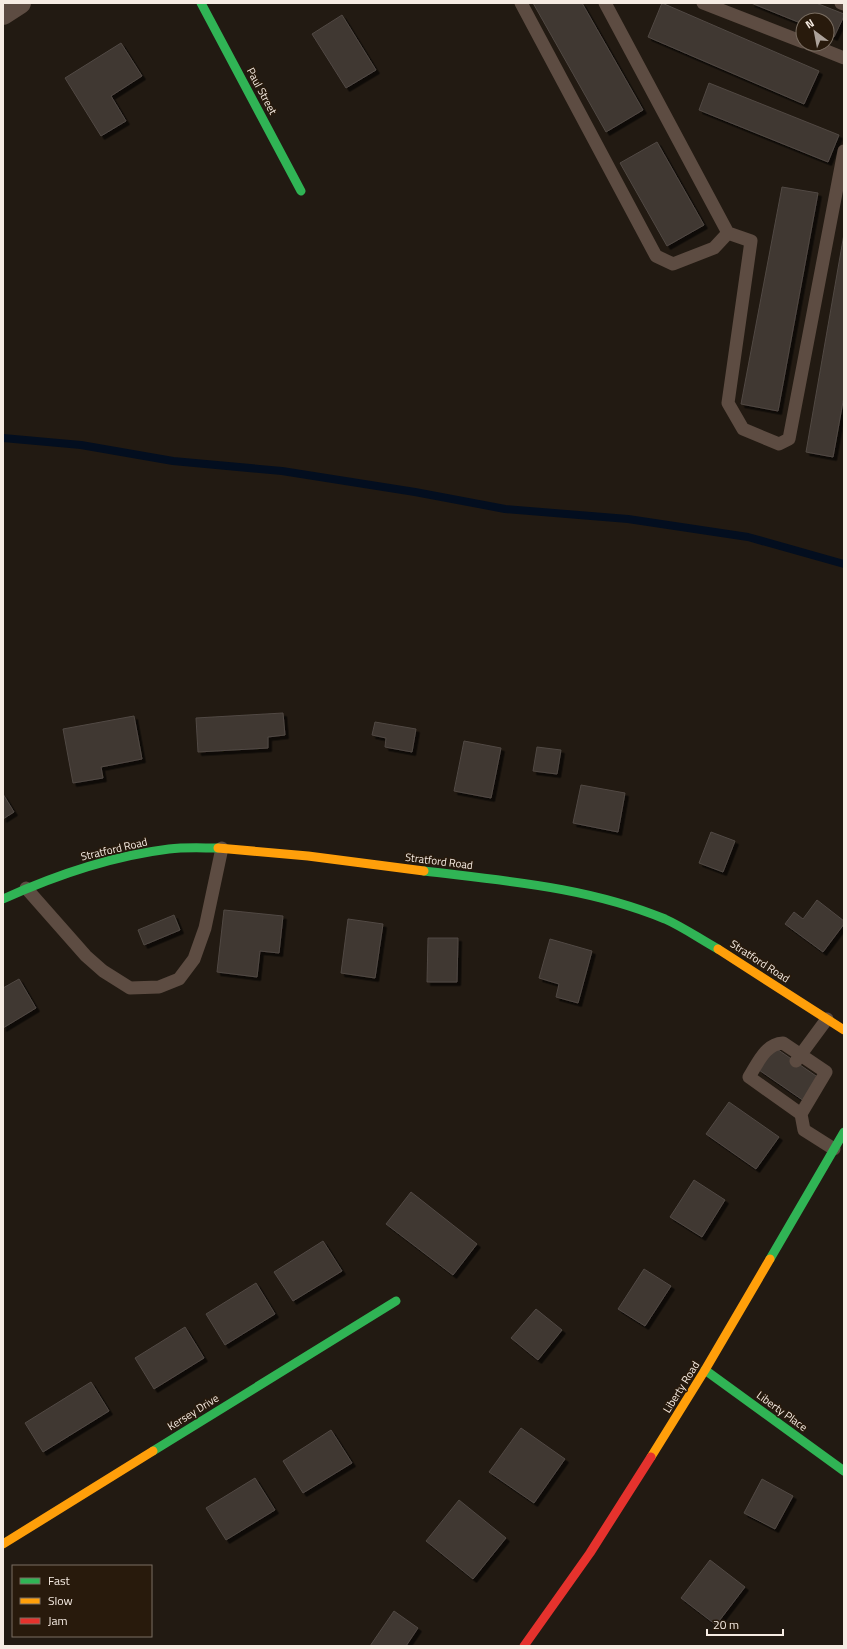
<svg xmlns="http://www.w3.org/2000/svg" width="847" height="1649" font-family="'Titillium Web',sans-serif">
  <defs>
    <filter id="shadow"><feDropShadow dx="3.5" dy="3.5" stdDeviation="0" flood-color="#0009"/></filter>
  </defs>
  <rect width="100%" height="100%" fill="#221a12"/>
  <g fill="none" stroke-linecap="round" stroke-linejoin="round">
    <path stroke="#030e1f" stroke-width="8" d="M3 438 81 445 173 461 282 471 415 492 505 509 628 519 748 537 844 564"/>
  </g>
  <path fill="#3f3731" stroke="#514944" filter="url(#shadow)" d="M533 3H582L643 110 606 132Z
    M662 3 819 71 804 104 648 37Z
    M751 3H816L844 14V16L834 37 827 34V20H803V24Z
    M342 15 376 70 346 88 312 34Z
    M121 43 142 76 111 96 126 121 101 136 65 78Z
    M709 83 839 135 828 162 699 110Z
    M657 142 704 225 667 246 620 163Z
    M782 187 818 193 778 411 741 404Z
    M844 234V396L833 457 806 452Z
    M283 713 285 735 268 737V748L198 752 196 718Z
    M134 716 142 759 101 767 103 778 73 783 63 729Z
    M375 722 416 729 412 752 385 747 386 738 372 735Z
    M464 741 501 748 491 798 454 791Z
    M537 747 561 750 557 774 533 771Z
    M581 785 625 793 618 832 573 823Z
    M3 794 14 812 3 819Z
    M711 832 735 841 723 872 699 863Z
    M817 900 844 921V924L823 952 785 924 794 912 803 919Z
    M224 910 283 916 279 953 260 951 257 977 217 972Z
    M174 915 180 930 144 945 138 930Z
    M348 919 383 924 375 978 341 973Z
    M428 938H458L457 982H427Z
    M550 939 592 951 578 1003 556 997 559 984 539 978Z
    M19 979 36 1008 3 1028V988Z
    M774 1047 819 1078 804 1101 759 1070Z
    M729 1102 779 1137 756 1169 706 1134Z
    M694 1180 725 1200 702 1237 670 1217Z
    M411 1192 477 1244 453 1275 386 1224Z
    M323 1241 342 1271 293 1301 274 1272Z
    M644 1269 671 1286 645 1326 618 1309Z
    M256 1283 275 1314 225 1345 206 1314Z
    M536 1309 562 1330 538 1360 511 1338Z
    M185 1327 204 1358 154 1389 135 1358Z
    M91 1382 109 1411 43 1452 25 1423Z
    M521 1428 565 1459 534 1503 489 1472Z
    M331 1430 352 1463 303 1493 283 1461Z
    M255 1478 275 1510 226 1540 206 1508Z
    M762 1479 793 1496 775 1529 744 1513Z
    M459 1500 506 1538 473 1579 426 1541Z
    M710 1560 745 1587 716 1625 681 1598Z
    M394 1611 418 1628 406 1646H370Z"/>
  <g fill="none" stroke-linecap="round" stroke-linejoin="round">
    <path stroke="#5d4c42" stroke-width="13" d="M521 3 656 256 673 264 714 248 728 233 751 241 728 403 743 429 779 444 789 439 844 151
      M605 3 728 233
      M703 3 803 42
      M841 3 844 4
      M809 44 844 58
      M26 888 86 956 103 971 130 988 159 987 179 979 194 959 205 928 222 848
      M796 1061 827 1019
      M801 1114 826 1072 783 1043C765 1044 758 1063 749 1077L801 1114 804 1130 834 1149"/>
    <path stroke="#5d4c42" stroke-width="22" d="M3 14 20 3"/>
    <path stroke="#30b455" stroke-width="9" d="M201 3 301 191
      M424 871C506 881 588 887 665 919 683 927 700 939 718 949
      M3 899C56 875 112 856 169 849 185 847 202 848 218 848
      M770 1259 844 1132
      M705 1370 844 1471
      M153 1451 396 1301"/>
    <path stroke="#ff9f0a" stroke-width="9" d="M218 848 308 856 424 871
      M718 949 844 1030
      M651 1457 705 1370 770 1259
      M3 1544 153 1451"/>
    <path stroke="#e5322d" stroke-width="9" d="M524 1646 590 1553 651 1457"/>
  </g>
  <g text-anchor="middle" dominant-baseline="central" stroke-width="3" stroke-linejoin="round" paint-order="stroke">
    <g font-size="11" fill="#f6ece3" stroke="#281a0c">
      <text transform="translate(262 91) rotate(62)">Paul Street</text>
      <text transform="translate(114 849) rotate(-13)">Stratford Road</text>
      <text transform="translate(439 861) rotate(7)">Stratford Road</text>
      <text transform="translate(760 961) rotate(33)">Stratford Road</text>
      <text transform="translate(681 1387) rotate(-58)">Liberty Road</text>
      <text transform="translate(782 1411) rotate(36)">Liberty Place</text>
      <text transform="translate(193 1412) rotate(-32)">Kersey Drive</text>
    </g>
  </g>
  <rect width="847" height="1649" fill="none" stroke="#f6ece3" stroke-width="8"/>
  <rect x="12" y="1565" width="140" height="72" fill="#281a0c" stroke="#7a6e62"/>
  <rect x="20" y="1578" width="20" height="6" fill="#30b455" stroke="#7a6e62"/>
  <text x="48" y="1585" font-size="12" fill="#f6ece3">Fast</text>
  <rect x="20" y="1598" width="20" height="6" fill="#ff9f0a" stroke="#7a6e62"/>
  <text x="48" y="1605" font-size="12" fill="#f6ece3">Slow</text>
  <rect x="20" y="1618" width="20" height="6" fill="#e5322d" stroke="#7a6e62"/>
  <text x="48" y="1625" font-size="12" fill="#f6ece3">Jam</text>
  <g transform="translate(815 32) rotate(328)"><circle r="19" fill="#281a0c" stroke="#7a6e62"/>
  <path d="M0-3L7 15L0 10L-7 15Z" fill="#aca29a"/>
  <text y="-6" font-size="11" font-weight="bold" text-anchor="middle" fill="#f6ece3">N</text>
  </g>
  <path d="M707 1629v6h76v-6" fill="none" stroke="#f6ece3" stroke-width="2"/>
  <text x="713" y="1629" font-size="12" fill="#f6ece3" stroke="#281a0c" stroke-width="3" paint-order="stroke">20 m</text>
</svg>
